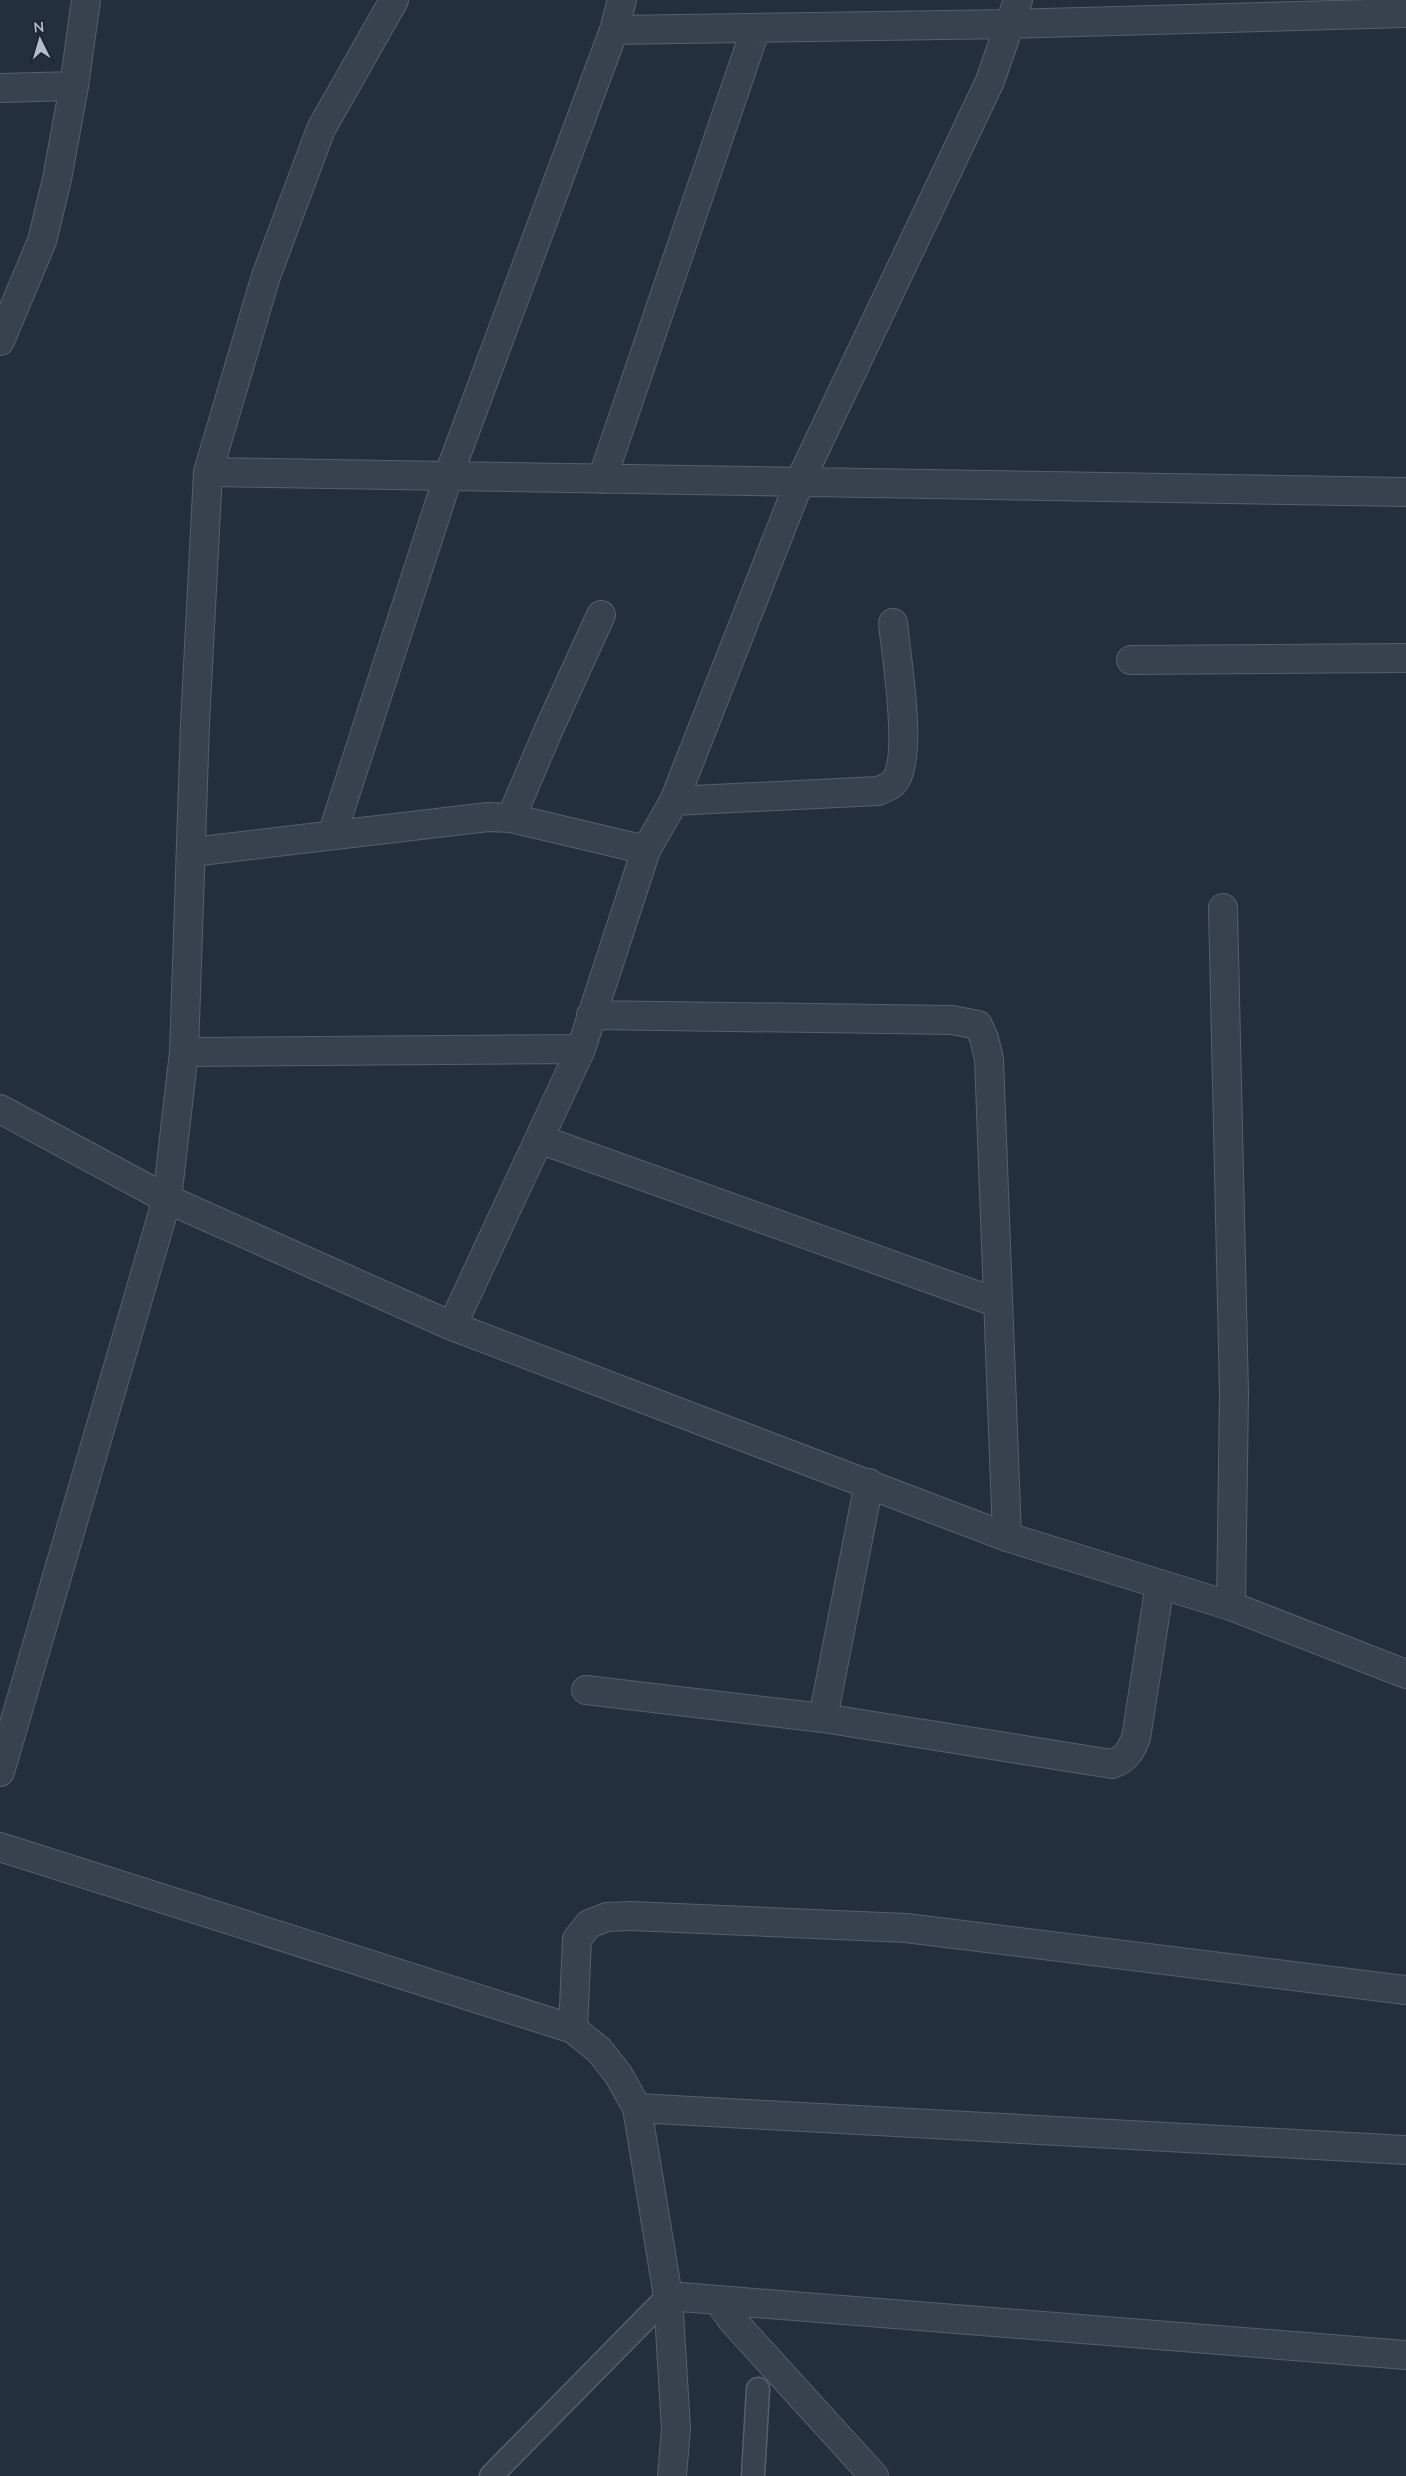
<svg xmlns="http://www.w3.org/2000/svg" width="1406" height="2476" font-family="Mulish,sans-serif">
  <rect width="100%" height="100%" fill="#242f3e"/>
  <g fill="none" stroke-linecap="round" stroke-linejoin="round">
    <defs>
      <path id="service" d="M491 2476 668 2296
        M753 2476 758 2389"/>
      <path id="minor" d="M614 30 1010 24 1406 13
        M0 88 74 86
        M0 341 42 241 57 179 74 86 86 0
        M208 472 1406 492
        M602 479 756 28
        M1131 660 1406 658
        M674 801 878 791C883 789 891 786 894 782 914 759 896 655 893 623
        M511 818 548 731 601 615
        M332 835 448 477 614 30 622 0
        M192 852 488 817 511 818 646 850
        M1223 908 1234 1393 1231 1606
        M591 1015 952 1020 978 1025 984 1038 989 1059 1007 1537
        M184 1052 581 1049
        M539 1139 998 1303
        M167 1199 184 1052 195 724 208 472 266 276 321 129 394 0
        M452 1326 581 1049 646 850 674 801 799 483 990 81 1018 0
        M586 1690 823 1718 1112 1764C1126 1759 1130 1752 1136 1738L1160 1584
        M823 1718 869 1483
        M0 1847 573 2029 599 2050 618 2074 637 2108 668 2296 718 2300 732 2320 874 2476
        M573 2029 577 1939 589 1924 607 1917 631 1916 906 1928 1406 1990
        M637 2108 1406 2150
        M718 2300 1406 2355"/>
      <path id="tertiary" d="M0 1109 167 1199
        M0 1772 167 1199 452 1326 1007 1537 1231 1606 1406 1674
        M668 2296 676 2429 672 2476"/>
    </defs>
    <use href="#service" stroke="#565f6c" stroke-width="25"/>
    <use href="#minor" stroke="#565f6c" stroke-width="30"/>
    <use href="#tertiary" stroke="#565f6c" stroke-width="30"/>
    <use href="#service" stroke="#38414e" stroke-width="22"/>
    <use href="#minor" stroke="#38414e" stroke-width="28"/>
    <use href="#tertiary" stroke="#38414e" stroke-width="28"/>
  </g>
  <g transform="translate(40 40) rotate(355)" stroke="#1d2633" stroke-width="4" paint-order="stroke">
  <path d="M0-4L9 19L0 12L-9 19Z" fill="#b4bcc9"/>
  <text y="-8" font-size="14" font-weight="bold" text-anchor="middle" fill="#b4bcc9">N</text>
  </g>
</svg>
